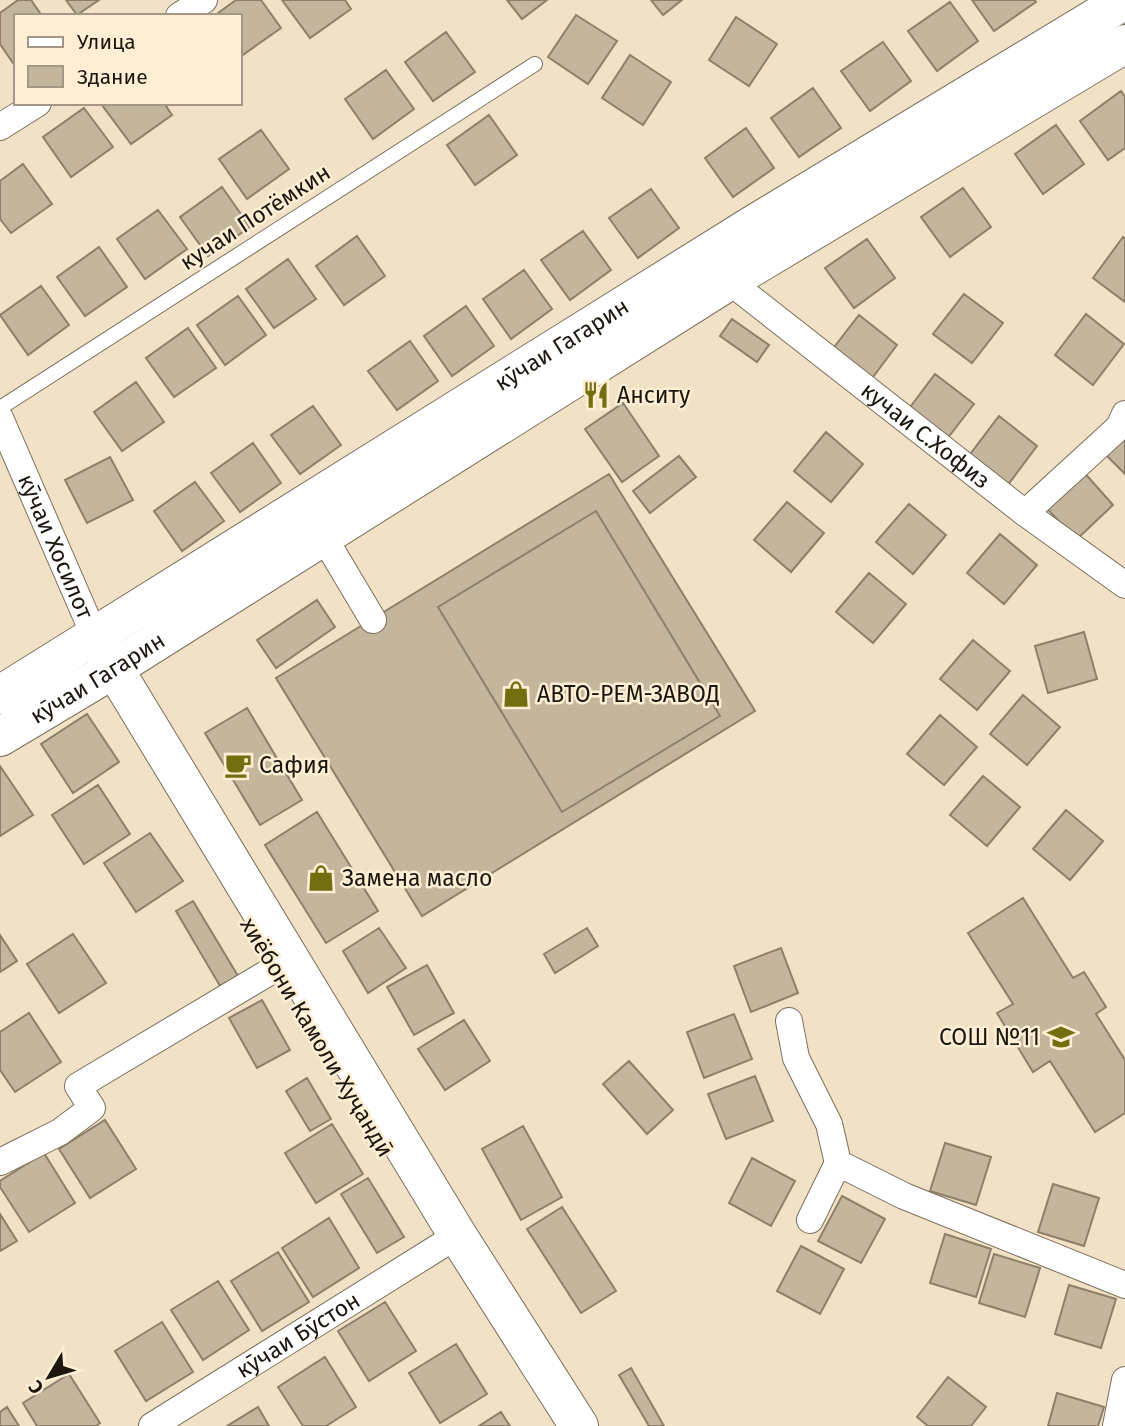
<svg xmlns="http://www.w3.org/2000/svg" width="1125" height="1426" font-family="'Fira Sans',sans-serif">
  <rect width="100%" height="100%" fill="#f0e1c7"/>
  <path fill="#c4b69d" stroke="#8e8068" stroke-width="2" d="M18 0H31L42 16H16V61L13 63 0 44V13Z
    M18 0H31L42 16H16V61L13 63 0 44V13Z
    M66 0H99L77 15Z
    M66 0H99L77 15Z
    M236 0H261L281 28 240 57V16H214Z
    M236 0H261L281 28 240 57V16H214Z
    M282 0H345L351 9 310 38Z
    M282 0H345L351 9 310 38Z
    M507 0H547L522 19Z
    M651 0H682L663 15Z
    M972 0H1035L1036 2 994 31Z
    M950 2 978 41 937 71 908 31Z
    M576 15 617 41 588 84 548 57Z
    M736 17 777 44 749 86 709 60Z
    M446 32 475 72 433 101 405 62Z
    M446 32 475 72 433 101 405 62Z
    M883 42 911 81 870 111 841 71Z
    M630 55 671 82 643 125 602 98Z
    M386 70 414 109 373 139 345 99Z
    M386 70 414 109 373 139 345 99Z
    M813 88 841 128 799 157 771 118Z
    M1121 91 1125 97V148L1108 160 1080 121Z
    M104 103H164L172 115 131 144 102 105Z
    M104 103H164L172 115 131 144 102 105Z
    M84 108 113 147 71 177 43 137Z
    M489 115 517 155 475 185 447 145Z
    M489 115 517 155 475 185 447 145Z
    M1056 125 1084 164 1043 194 1015 154Z
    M746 128 774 168 733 197 705 158Z
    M261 130 289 169 247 199 219 159Z
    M261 130 289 169 247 199 219 159Z
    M23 164 52 204 11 233 0 219V181Z
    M23 164 52 204 11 233 0 219V181Z
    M222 187 250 227 208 256 180 217Z
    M222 187 250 227 208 256 180 217Z
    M963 188 991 227 950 257 921 217Z
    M651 189 679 228 638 258 609 218Z
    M651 189 679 228 638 258 609 218Z
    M158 210 187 249 145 279 117 239Z
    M158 210 187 249 145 279 117 239Z
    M583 231 611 270 570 300 541 260Z
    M583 231 611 270 570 300 541 260Z
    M357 236 385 276 344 305 316 266Z
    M357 236 385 276 344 305 316 266Z
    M1123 237 1125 239V302L1093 278Z
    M867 239 895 278 854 308 825 268Z
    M99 247 127 287 85 316 57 277Z
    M99 247 127 287 85 316 57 277Z
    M288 259 316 299 274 328 246 289Z
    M288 259 316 299 274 328 246 289Z
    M524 270 552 309 511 339 483 299Z
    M524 270 552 309 511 339 483 299Z
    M41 286 69 325 28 355 0 315Z
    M964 294 1003 323 972 363 933 334Z
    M238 296 266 335 225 365 197 325Z
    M238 296 266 335 225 365 197 325Z
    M466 306 494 346 452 376 424 336Z
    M466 306 494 346 452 376 424 336Z
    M1086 314 1124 344 1093 385 1055 355Z
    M859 315 897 345 867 385 828 355Z
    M732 319 769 345 757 362 720 336Z
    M188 328 216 368 174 397 146 358Z
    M188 328 216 368 174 397 146 358Z
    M410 341 438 381 397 410 368 371Z
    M410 341 438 381 397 410 368 371Z
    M935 374 974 404 943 444 905 414Z
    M136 382 164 422 122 451 94 412Z
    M136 382 164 422 122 451 94 412Z
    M623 403 659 456 622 482 585 429Z
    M313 406 341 445 300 474 271 435Z
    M999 416 1037 446 1007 486 968 457Z
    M826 432 863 464 831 502 794 471Z
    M1125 438V474L1106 455Z
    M253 443 281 483 240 512 211 473Z
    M253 443 281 483 240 512 211 473Z
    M679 456 696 477 650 513 633 491Z
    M110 457 133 500 87 523 65 480Z
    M110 457 133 500 87 523 65 480Z
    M1081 469 1113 505 1076 540 1043 504Z
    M609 474 755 711 422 916 276 678Z
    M195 482 224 521 182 551 154 511Z
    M195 482 224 521 182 551 154 511Z
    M787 502 824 533 791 572 754 540Z
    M909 504 946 535 913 574 876 542Z
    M596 511 720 716 562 812 438 607Z
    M1000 534 1037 565 1004 604 967 573Z
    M869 573 906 604 873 643 836 612Z
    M317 600 335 627 276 668 257 640Z
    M1084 632 1097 679 1048 693 1035 646Z
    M973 640 1010 671 977 710 940 679Z
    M1023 695 1060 727 1027 765 990 734Z
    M247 708 302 800 260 825 205 733Z
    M87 714 119 762 73 793 41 744Z
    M940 715 977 747 944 785 907 754Z
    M0 766 33 815 0 836Z
    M983 776 1020 807 987 846 950 815Z
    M98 785 130 834 84 864 52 815Z
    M1066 810 1103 841 1070 880 1033 849Z
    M317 812 378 911 326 943 265 845Z
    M150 833 183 881 136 912 104 863Z
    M1023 898 1073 978 1084 972 1106 1007 1096 1014 1125 1060V1113L1095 1132 1050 1061 1033 1072 997 1013 1013 1004 968 933Z
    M193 901 238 976 220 986 176 911Z
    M379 928 406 968 368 993 343 951Z
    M587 928 598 946 555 973 544 954Z
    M73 934 106 983 59 1013 27 964Z
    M0 935 17 961 0 972Z
    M781 948 798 993 751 1012 734 966Z
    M427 965 454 1013 414 1035 387 987Z
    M262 1000 290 1050 257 1068 229 1018Z
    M29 1013 61 1062 15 1092 0 1070V1032Z
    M734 1014 752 1059 704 1078 687 1032Z
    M464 1020 490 1061 445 1090 418 1049Z
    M629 1061 673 1110 647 1134 603 1084Z
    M755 1076 773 1121 726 1139 708 1094Z
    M307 1078 331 1119 310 1131 286 1091Z
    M105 1120 136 1169 90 1198 59 1149Z
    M332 1124 363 1174 316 1203 285 1153Z
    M523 1126 562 1197 521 1220 482 1149Z
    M945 1143 991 1157 976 1205 930 1191Z
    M44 1153 75 1203 29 1232 0 1187V1181Z
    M752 1158 795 1181 771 1226 729 1203Z
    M368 1178 404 1237 377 1253 341 1194Z
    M1053 1184 1099 1198 1084 1246 1038 1232Z
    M842 1196 885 1219 861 1263 818 1241Z
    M562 1207 616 1291 581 1313 527 1229Z
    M0 1214 17 1241 0 1251Z
    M329 1218 359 1268 313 1297 282 1248Z
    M945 1234 991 1249 976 1297 930 1283Z
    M801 1246 844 1269 820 1314 777 1291Z
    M278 1252 309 1302 262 1331 231 1281Z
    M994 1254 1040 1268 1025 1317 979 1303Z
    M218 1281 249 1330 203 1360 171 1310Z
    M1069 1285 1116 1299 1101 1348 1055 1334Z
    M385 1302 416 1351 369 1381 338 1331Z
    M162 1322 193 1372 146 1401 115 1351Z
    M456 1344 487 1394 440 1423 409 1373Z
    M325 1357 356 1407 326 1426H303L278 1387Z
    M631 1368 664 1426H649L619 1375Z
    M69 1374 100 1423 96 1426H37L23 1403Z
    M948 1377 986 1407 971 1426H928L917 1417Z
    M1057 1393 1104 1407 1098 1426H1048Z
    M7 1407 19 1426H0V1412Z
    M258 1407 269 1426H227Z
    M501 1412 510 1426H479Z"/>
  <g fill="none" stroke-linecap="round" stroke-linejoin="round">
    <defs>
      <path id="service" d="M0 408 535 64"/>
      <g id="minor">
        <path d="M179 16 204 0"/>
        <path d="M0 127 38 103"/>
        <path id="s1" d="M729 281 1025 513 1125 585"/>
        <path id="s2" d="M0 418 95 637"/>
        <path d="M1025 513 1119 427 1125 414"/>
        <path d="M323 536 373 620"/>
        <path d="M789 1021 796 1058 829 1124 838 1163"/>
        <path d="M0 1162 60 1132 92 1108 78 1086 276 968"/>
        <path d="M810 1220 838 1163 904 1196 1125 1285"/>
        <path id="s3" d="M152 1426 442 1245"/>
        <path d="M1116 1426 1125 1380"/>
      </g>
      <path id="primary" d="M96 639 458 1236 579 1426"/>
      <g id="trunk">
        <path id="s4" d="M0 695 751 226 1125 0"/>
        <path id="s5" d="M0 737 97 679 729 281 1125 44"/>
      </g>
    </defs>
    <use href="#service" stroke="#7c6f58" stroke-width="16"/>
    <use href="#minor" stroke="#7c6f58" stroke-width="28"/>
    <use href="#primary" stroke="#7c6f58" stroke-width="40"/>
    <use href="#trunk" stroke="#7c6f58" stroke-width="40"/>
    <use href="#service" stroke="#fff" stroke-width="14"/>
    <use href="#minor" stroke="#fff" stroke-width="26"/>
    <use href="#primary" stroke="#fff" stroke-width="38"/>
    <use href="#trunk" stroke="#fff" stroke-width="38"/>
  </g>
  <defs>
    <symbol id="restaurant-bare" viewBox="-9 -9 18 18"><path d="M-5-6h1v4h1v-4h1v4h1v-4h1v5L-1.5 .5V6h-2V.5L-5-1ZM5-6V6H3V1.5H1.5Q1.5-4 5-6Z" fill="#726f10" stroke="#fdeed4" stroke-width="2.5" paint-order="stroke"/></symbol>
    <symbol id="shop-bare" viewBox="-9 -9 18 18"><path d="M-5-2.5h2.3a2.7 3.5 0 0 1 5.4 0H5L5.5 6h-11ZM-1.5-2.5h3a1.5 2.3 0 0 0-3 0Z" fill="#726f10" stroke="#fdeed4" stroke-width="2.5" paint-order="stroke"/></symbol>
    <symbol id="cafe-bare" viewBox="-9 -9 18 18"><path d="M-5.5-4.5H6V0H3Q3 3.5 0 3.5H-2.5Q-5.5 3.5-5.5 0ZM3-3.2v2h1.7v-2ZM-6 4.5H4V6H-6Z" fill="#726f10" stroke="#fdeed4" stroke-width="2.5" paint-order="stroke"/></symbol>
    <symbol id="school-bare" viewBox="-9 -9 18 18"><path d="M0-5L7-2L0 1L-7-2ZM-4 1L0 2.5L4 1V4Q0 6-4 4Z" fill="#726f10" stroke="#fdeed4" stroke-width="2.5" paint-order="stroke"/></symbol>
  </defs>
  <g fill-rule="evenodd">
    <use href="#restaurant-bare" x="577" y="376" width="38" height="38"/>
    <use href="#shop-bare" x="497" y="675" width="38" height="38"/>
    <use href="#cafe-bare" x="219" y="746" width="38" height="38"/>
    <use href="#shop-bare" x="302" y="859" width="38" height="38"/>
    <use href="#school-bare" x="1042" y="1018" width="38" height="38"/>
  </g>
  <g text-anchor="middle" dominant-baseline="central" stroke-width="5" stroke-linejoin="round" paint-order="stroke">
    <g font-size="23" fill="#1c170e" stroke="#fdeed4">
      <text transform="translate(255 217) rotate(-33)">кучаи Потёмкин</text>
      <text stroke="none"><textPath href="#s4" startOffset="662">кӯчаи Гагарин</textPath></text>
      <text stroke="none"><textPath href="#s1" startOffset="250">кучаи С.Хофиз</textPath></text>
      <text stroke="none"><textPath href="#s2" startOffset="140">кӯчаи Хосилот</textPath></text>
      <text stroke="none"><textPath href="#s5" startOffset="114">кӯчаи Гагарин</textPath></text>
      <text transform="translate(317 1037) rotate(59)">хиёбони Камоли Хуҷандӣ</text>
      <text stroke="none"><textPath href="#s3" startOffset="172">кӯчаи Бӯстон</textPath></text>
    </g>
    <g font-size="23" fill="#1c170e" stroke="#fdeed4" text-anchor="start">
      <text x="617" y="395">Анситу</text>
      <text x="537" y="694">АВТО-РЕМ-ЗАВОД</text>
      <text x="259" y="765">Сафия</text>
      <text x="342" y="878">Замена масло</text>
      <text x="1040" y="1037" text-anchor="end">СОШ №11</text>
    </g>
  </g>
  <rect x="14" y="14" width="228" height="91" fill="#fdeed4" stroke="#a39885" stroke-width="2"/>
  <rect x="28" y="37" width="35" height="10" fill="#ffffff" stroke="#a39885" stroke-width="2"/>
  <text x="77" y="49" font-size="21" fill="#1c170e">Улица</text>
  <rect x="28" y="66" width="35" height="21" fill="#c4b69d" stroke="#a39885" stroke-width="2"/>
  <text x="77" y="84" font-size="21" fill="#1c170e">Здание</text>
  <g transform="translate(49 1377) rotate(232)" stroke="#fdeed4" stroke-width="5" paint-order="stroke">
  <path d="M0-5L12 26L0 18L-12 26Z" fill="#1c170e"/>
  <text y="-10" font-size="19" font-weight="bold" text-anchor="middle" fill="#1c170e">С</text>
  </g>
</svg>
